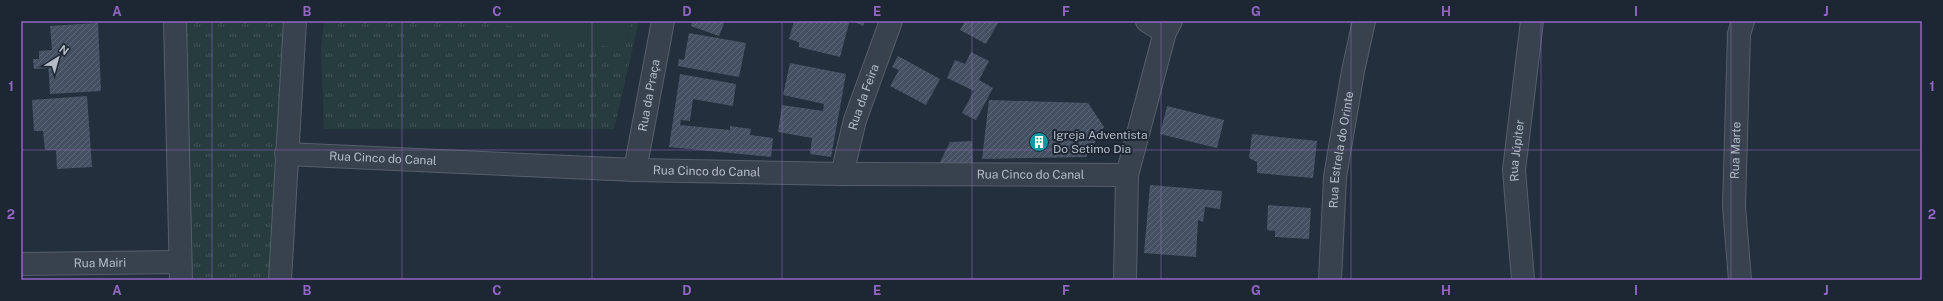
<svg xmlns="http://www.w3.org/2000/svg" width="1943" height="301" font-family="'Public Sans',sans-serif">
  <defs>
    <pattern id="grass-tufts" width="24" height="20" patternUnits="userSpaceOnUse"><rect width="24" height="20" fill="#263c3f"/><path d="M3 7l-1-3M5 7V3M7 7l1-3M15 17l-1-3M17 17v-4M19 17l1-3" fill="none" stroke="#435659"/></pattern>
    <pattern id="building-hatch" width="6" height="6" patternUnits="userSpaceOnUse"><rect width="6" height="6" fill="#455162"/><path d="M-1 1l2-2M0 6l6-6M5 7l2-2" fill="none" stroke="#5d6877"/></pattern>
  </defs>
  <rect width="100%" height="100%" fill="#242f3e"/>
  <path fill="url(#grass-tufts)" d="M175 21H295L279 280H181Z
    M324 21H639L614 129H324L321 47Z"/>
  <path fill="#263c3f" d="M486 21H632L624 50Z"/>
  <path fill="url(#building-hatch)" d="M688 21H725L719 36 691 26 692 22Z
    M794 21H842L849 23 840 57 799 47V42L789 39Z
    M853 21H865L863 26Z
    M965 21H999L986 44 960 30Z
    M98 23 101 91 50 94 48 61 47 68 34 69 33 59H39V51L52 50 50 26Z
    M689 33 746 43 739 77 678 66 679 59 684 60Z
    M971 52 989 61 979 80 993 88 976 120 962 113 974 91 947 78 955 60 965 64Z
    M898 56 940 79 926 105 890 86 899 70 892 67Z
    M790 63 846 74 831 157 810 154 812 138 778 132 782 105 823 111 824 104 783 95Z
    M680 74 736 84 733 106 693 99 690 121 681 120 680 125 730 130V126L751 129 750 135 773 138 771 157 669 147Z
    M87 96 92 167 57 169 56 150H45L43 131H34L32 100Z
    M989 100 1088 103 1104 127 1086 157 982 159Z
    M1167 106 1224 120 1217 148 1160 134Z
    M1252 134 1317 141 1313 178 1257 173V162L1249 158Z
    M972 141 973 164 938 166 950 142Z
    M1150 185 1222 191 1220 209 1205 207 1203 222 1198 220 1196 257 1144 253Z
    M1268 205 1311 208 1309 239 1275 237V231L1267 230Z"/>
  <g fill="none" stroke-linecap="round" stroke-linejoin="round">
    <defs>
      <g id="minor">
        <path d="M175 21 181 280"/>
        <path d="M1147 21 1165 32"/>
        <path id="s1" d="M286 154 635 170 842 174 1127 175"/>
        <path id="s2" d="M635 170 663 21"/>
        <path id="s3" d="M842 174 855 120 891 21"/>
        <path id="s4" d="M21 264 179 262"/>
        <path d="M280 280 295 21"/>
        <path d="M1125 280 1127 175 1165 32 1171 21"/>
        <path id="s5" d="M1330 280 1335 177 1353 71 1364 21"/>
        <path id="s6" d="M1523 280 1514 170 1532 21"/>
        <path id="s7" d="M1740 280 1734 206 1739 34 1743 21"/>
      </g>
    </defs>
    <use href="#minor" stroke="#565f6c" stroke-width="24"/>
    <use href="#minor" stroke="#38414e" stroke-width="22"/>
  </g>
  <path fill="none" stroke="#9266c3" stroke-width="1" stroke-opacity="0.55" d="M212 21V280M402 21V280M592 21V280M782 21V280M972 21V280M1161 21V280M1351 21V280M1541 21V280M1731 21V280M21 150H1922"/>
  <defs>
    <symbol id="building-disc" viewBox="-11 -11 22 22"><circle r="9.5" fill="#0f9aa8" stroke="#1d2633"/><path d="M-4-6H4V6H1V3H-1V6H-4ZM-2.5-4.3h1.7v1.8h-1.7ZM.8-4.3h1.7v1.8H.8ZM-2.5-1h1.7V.8h-1.7ZM.8-1h1.7V.8H.8Z" fill="#fff"/></symbol>
  </defs>
  <g fill-rule="evenodd">
    <use href="#building-disc" x="1028" y="131" width="22" height="22"/>
  </g>
  <g text-anchor="middle" dominant-baseline="central" stroke-width="4" stroke-linejoin="round" paint-order="stroke">
    <g font-size="12" fill="#b4bcc9" stroke="#1d2633">
      <text stroke="none"><textPath href="#s2" startOffset="76">Rua da Praça</textPath></text>
      <text stroke="none"><textPath href="#s3" startOffset="80">Rua da Feira</textPath></text>
      <text stroke="none"><textPath href="#s5" startOffset="131">Rua Estrela do Orinte</textPath></text>
      <text stroke="none"><textPath href="#s6" startOffset="130">Rua Júpiter</textPath></text>
      <text stroke="none"><textPath href="#s7" startOffset="130">Rua Marte</textPath></text>
      <text stroke="none"><textPath href="#s1" startOffset="97">Rua Cinco do Canal</textPath></text>
      <text stroke="none"><textPath href="#s1" startOffset="421">Rua Cinco do Canal</textPath></text>
      <text stroke="none"><textPath href="#s1" startOffset="745">Rua Cinco do Canal</textPath></text>
      <text stroke="none"><textPath href="#s4" startOffset="79">Rua Mairi</textPath></text>
    </g>
    <g font-size="12" fill="#b4bcc9" stroke="#1d2633" text-anchor="start">
      <text x="1053" y="135">Igreja Adventista<tspan x="1053" dy="14">Do Setimo Dia</tspan></text>
    </g>
  </g>
  <rect width="1943" height="301" fill="none" stroke="#1d2633" stroke-width="44"/>
  <g transform="translate(58 58) rotate(37)" stroke="#1d2633" stroke-width="3" paint-order="stroke">
  <path d="M0-3L7 15L0 10L-7 15Z" fill="#b4bcc9"/>
  <text y="-6" font-size="11" font-weight="bold" text-anchor="middle" fill="#b4bcc9">N</text>
  </g>
  <rect x="22" y="22" width="1899" height="257" fill="none" stroke="#9266c3" stroke-width="1.5"/>
  <g font-size="13" text-anchor="middle" font-weight="bold" fill="#9266c3">
    <text x="117" y="16">A</text>
    <text x="307" y="16">B</text>
    <text x="497" y="16">C</text>
    <text x="687" y="16">D</text>
    <text x="877" y="16">E</text>
    <text x="1066" y="16">F</text>
    <text x="1256" y="16">G</text>
    <text x="1446" y="16">H</text>
    <text x="1636" y="16">I</text>
    <text x="1826" y="16">J</text>
    <text x="11" y="91">1</text>
    <text x="1932" y="91">1</text>
    <text x="11" y="219">2</text>
    <text x="1932" y="219">2</text>
    <text x="117" y="295">A</text>
    <text x="307" y="295">B</text>
    <text x="497" y="295">C</text>
    <text x="687" y="295">D</text>
    <text x="877" y="295">E</text>
    <text x="1066" y="295">F</text>
    <text x="1256" y="295">G</text>
    <text x="1446" y="295">H</text>
    <text x="1636" y="295">I</text>
    <text x="1826" y="295">J</text>
  </g>
</svg>
